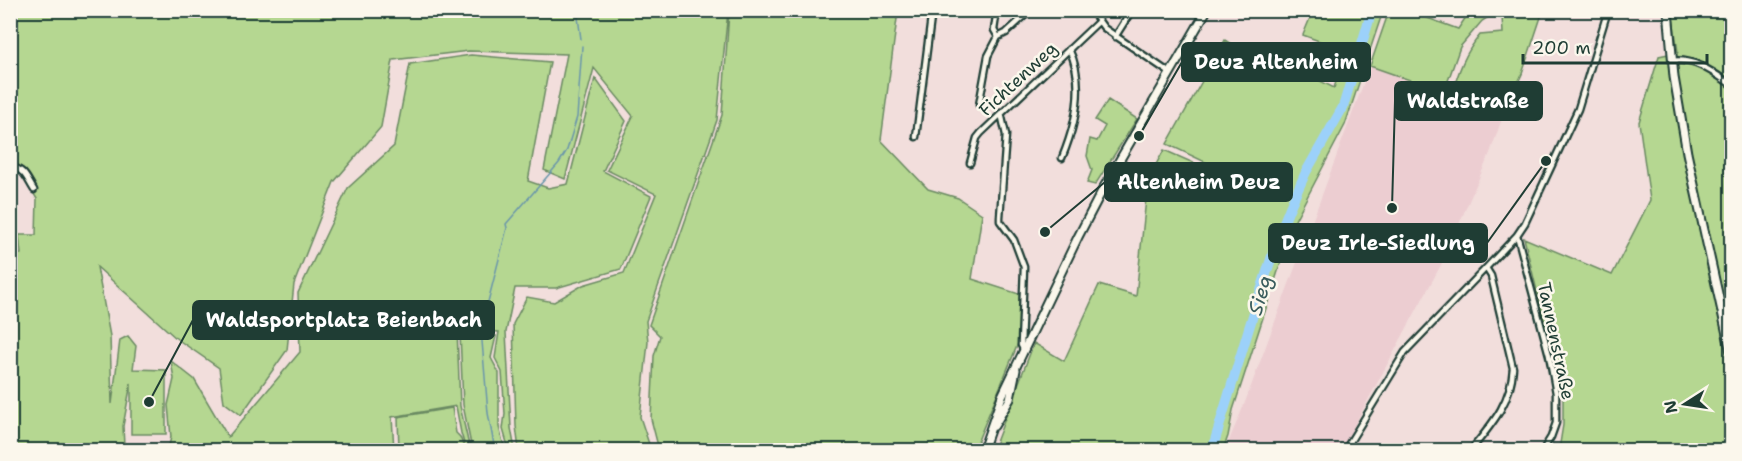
<svg xmlns="http://www.w3.org/2000/svg" width="1742" height="461" font-family="'Shantell Sans',sans-serif">
  <rect width="100%" height="100%" fill="#f2dedc"/>
  <filter id="ink" filterUnits="userSpaceOnUse"><feTurbulence type="fractalNoise" baseFrequency=".0167" numOctaves="2"/><feDisplacementMap in="SourceGraphic" scale="12" xChannelSelector="R" yChannelSelector="G"/><feConvolveMatrix kernelMatrix="1 2 1 2 8 2 1 2 1" color-interpolation-filters="sRGB"/></filter>
  <g filter="url(#ink)">
    <path fill="#eccdd1" d="M1370 66 1504 113 1490 153 1442 263 1341 450H1225L1244 405Z"/>
    <path fill="#b5d791" stroke="#6a8a62" stroke-width="1.5" d="M706 10 707 13 728 11 717 120 646 321 648 342 640 417 651 450H519L516 426 513 324 527 297 554 302 583 285 624 273 656 194 607 170 633 116 594 68 565 179 544 170 567 54 469 51 393 60 381 127 334 182 294 284 287 350 241 415 224 402 219 368 177 339 97 267 110 336 112 404 120 340 128 336 136 346 133 369 166 370V434H131V383L123 426 124 446 135 450H11V272H15L16 255 21 254 19 235H36L37 199 21 172 11 169V11Z
      M729 11H898L881 140 928 189 958 198 982 214 972 279 1019 294V341L974 450H659L651 419 654 356 660 336 649 325 722 115Z
      M1313 11H1383L1345 125 1294 222 1233 410 1228 436 1223 450H993L1034 343 1064 361 1099 285 1136 296 1148 179 1164 150 1223 176 1272 172 1286 179 1289 172 1274 168 1222 170 1167 144 1225 40 1264 65 1271 56 1334 88 1346 51 1303 35Z
      M1389 11H1408L1458 29 1470 11H1498L1482 21 1460 47 1444 92 1370 66Z
      M1511 11H1543L1522 74 1504 113 1452 95C1458 72 1465 53 1480 35L1503 33 1502 17Z
      M1672 11H1731V450H1559L1563 425V397L1524 238 1612 275 1650 200 1639 122 1659 56 1678 52Z
      M471 55 550 62 528 181 548 188 568 184 595 78 626 121 603 171 651 196 621 269 556 288H515L506 332 511 428 515 450H509L503 429 505 414 502 372 495 358 499 332 457 329 460 406 470 450H466L461 433 456 406 392 417 394 450H168L171 437 168 405 174 379 171 361 194 379 228 437 300 352 298 293 348 188 394 146 410 64Z
      M1108 100 1137 119 1095 185 1087 183 1092 170 1087 156 1090 139 1097 141 1105 126 1095 120Z
      M460 333 496 336 491 358 499 373V427L505 450H472L463 405Z
      M452 408 456 433 460 437 465 450H399L398 417Z"/>
    <g fill="none" stroke-linecap="round" stroke-linejoin="round">
      <path stroke="#6a96ab" stroke-width="1.5" d="M577 10 581 39
        M495 450 488 413 481 329 507 228 506 224 559 163 567 150 577 117 582 46"/>
      <path stroke="#9cd1fa" stroke-width="10" d="M1212 450 1249 328 1278 237 1290 207 1306 172 1343 107 1372 10"/>
      <defs>
        <path id="street" d="M1091 10 1104 28 1170 73
          M998 37 1006 33 1031 10
          M1115 37 1132 10
          M1672 61C1695 58 1714 73 1732 85
          M979 105 988 56 998 37 994 30 997 10
          M1001 113 1006 135 1000 217V221L1014 240 1024 267 1021 345 1024 351
          M916 137 932 10
          M1062 158C1076 124 1086 84 1069 49
          M970 163 977 138 981 133 1098 22
          M10 166C25 170 26 177 34 190
          M1517 235 1549 355 1556 393V423L1551 437 1543 450
          M1345 450 1405 352 1486 268 1517 235 1525 223 1578 109 1608 10
          M1471 450C1492 424 1511 403 1513 368L1491 276 1486 268"/>
        <path id="secondary" d="M1668 10 1674 77 1687 153 1732 357
          M994 426 1010 399 1016 370
          M983 450 1002 396 1078 237 1104 187 1207 10"/>
      </defs>
      <use href="#street" stroke="#1f3d34" stroke-width="9"/>
      <use href="#secondary" stroke="#1f3d34" stroke-width="11"/>
      <use href="#street" stroke="#fbf7ec" stroke-width="4.5"/>
      <use href="#secondary" stroke="#fbf7ec" stroke-width="7"/>
    </g>
  </g>
  <g text-anchor="middle" dominant-baseline="central" stroke-width="5" stroke-linejoin="round" paint-order="stroke">
    <g font-size="18" fill="#1f3d34" stroke="#fbf7ec">
      <text transform="translate(1018 79) rotate(-43)">Fichtenweg</text>
      <text transform="translate(1556 341) rotate(78)">Tannenstraße</text>
    </g>
    <g font-size="20" font-style="italic" fill="#385b5c" stroke="#fbf7ec">
      <text transform="translate(1260 295) rotate(-73)">Sieg</text>
    </g>
  </g>
  <path fill="none" stroke="#1f3d34" stroke-width="2" d="M1139 136L1182 62M1392 208L1395 101M1045 232L1105 182M1546 161L1487 243M149 402L193 320"/>
  <g fill="#1f3d34" stroke="#fbf7ec" stroke-width="2">
    <circle cx="1139" cy="136" r="6"/>
    <circle cx="1392" cy="208" r="6"/>
    <circle cx="1045" cy="232" r="6"/>
    <circle cx="1546" cy="161" r="6"/>
    <circle cx="149" cy="402" r="6"/>
  </g>
  <g fill="#1f3d34" stroke="#1f3d34" stroke-width="2">
    <rect x="1182" y="43" width="188" height="38" rx="6"/>
    <rect x="1395" y="82" width="147" height="38" rx="6"/>
    <rect x="1105" y="163" width="187" height="38" rx="6"/>
    <rect x="1269" y="224" width="218" height="38" rx="6"/>
    <rect x="193" y="301" width="301" height="38" rx="6"/>
  </g>
  <g font-size="20" text-anchor="middle" font-weight="bold" fill="#fff">
    <text x="1276" y="69">Deuz Altenheim</text>
    <text x="1468" y="108">Waldstraße</text>
    <text x="1199" y="189">Altenheim Deuz</text>
    <text x="1378" y="250">Deuz Irle-Siedlung</text>
    <text x="344" y="327">Waldsportplatz Beienbach</text>
  </g>
  <rect width="1742" height="461" fill="none" stroke="#fbf7ec" stroke-width="36"/>
  <rect x="18" y="18" width="1706" height="425" fill="none" stroke="#1f3d34" stroke-width="2" filter="url(#ink)"/>
  <g transform="translate(1685 404) rotate(258)" stroke="#fbf7ec" stroke-width="4.5" paint-order="stroke">
  <path d="M0-4.5L10 22L0 15L-10 22Z" fill="#1f3d34"/>
  <text y="-9" font-size="16" font-weight="bold" text-anchor="middle" fill="#1f3d34">N</text>
  </g>
  <path d="M1523 54v9h184v-9" fill="none" stroke="#1f3d34" stroke-width="3"/>
  <text x="1532" y="54" font-size="18" fill="#1f3d34" stroke="#fbf7ec" stroke-width="4.5" paint-order="stroke">200 m</text>
</svg>
